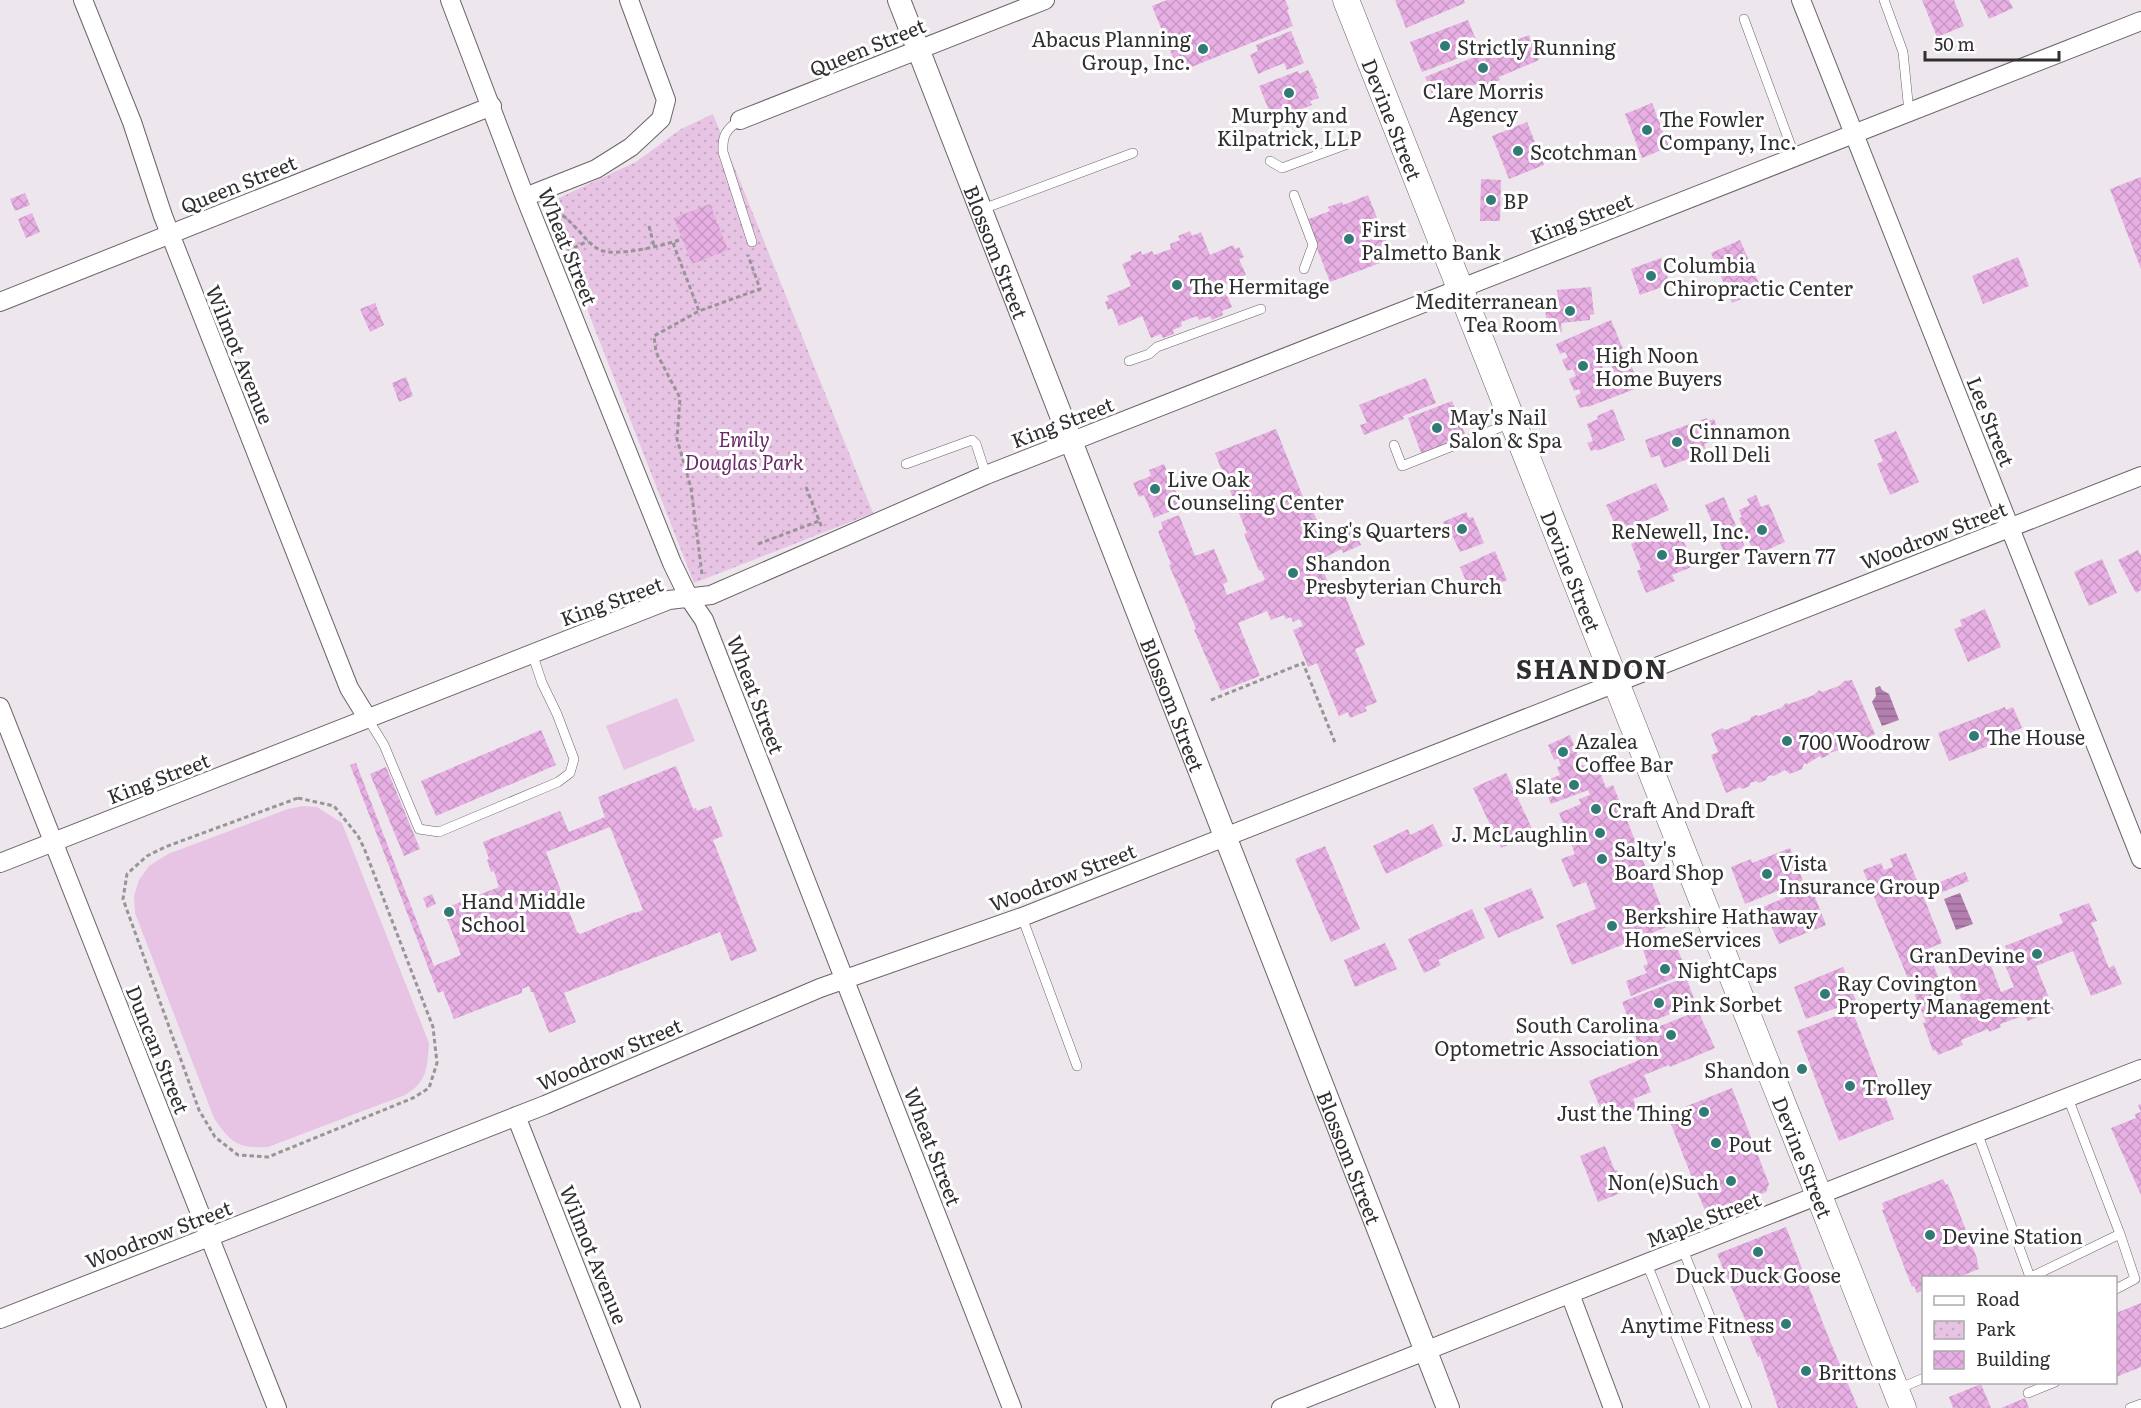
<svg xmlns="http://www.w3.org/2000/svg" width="2141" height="1408" font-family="Literata,serif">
  <defs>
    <pattern id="park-dots" width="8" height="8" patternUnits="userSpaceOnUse" patternTransform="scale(1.5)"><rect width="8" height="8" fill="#e7c3e4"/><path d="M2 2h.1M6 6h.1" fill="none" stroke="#c6a8c4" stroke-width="1.8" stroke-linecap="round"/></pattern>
    <pattern id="water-rules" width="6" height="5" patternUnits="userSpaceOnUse" patternTransform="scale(1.5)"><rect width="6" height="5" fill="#b37fb0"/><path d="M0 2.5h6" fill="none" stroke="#926890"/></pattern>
    <pattern id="building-cross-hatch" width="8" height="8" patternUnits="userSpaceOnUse" patternTransform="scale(1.5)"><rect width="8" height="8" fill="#e7afe3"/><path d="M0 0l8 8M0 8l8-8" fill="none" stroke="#c697c3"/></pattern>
  </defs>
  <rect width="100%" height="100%" fill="#ede6ec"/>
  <path fill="url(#park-dots)" d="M713 114 873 513 694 583 546 204 636 162 681 129Z"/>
  <path fill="#e7c3e4" d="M677 698 695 741 624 770 606 726Z
    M303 806 317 807 342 823 429 1043C427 1068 428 1081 405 1095L268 1147C238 1149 230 1142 214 1118L135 913 134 896 139 880 149 866 168 854 288 809Z"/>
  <path fill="url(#water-rules)" d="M1880 686 1882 690 1889 694 1899 720 1882 726 1872 702 1876 696 1875 688Z
    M1960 893 1973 924 1956 930 1944 899Z"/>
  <path fill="url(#building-cross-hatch)" fill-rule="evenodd" d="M1167 0H1285L1289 9 1287 10 1293 26 1179 72 1152 6Z
    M1395 0H1464L1465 3 1406 28Z
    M1922 0H1954L1964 26 1937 37Z
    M1980 0H2009L2013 8 1989 19Z
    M1468 20 1480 50 1422 72 1410 42Z
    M1291 31 1304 63 1287 70 1284 63 1258 74 1250 55 1258 51 1256 45Z
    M1529 35 1539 60 1499 77 1500 80 1478 89 1476 84 1435 101 1425 77Z
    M1308 70 1317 88H1315L1319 98 1310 101 1312 105 1273 120 1259 86 1298 71 1299 74Z
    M1652 103 1669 147 1642 158 1625 114Z
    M1527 122 1544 165 1509 179 1492 136Z
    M2141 177V269L2110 189Z
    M1481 179 1501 180 1500 221H1480Z
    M25 193 30 205 15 211 10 199Z
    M1368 195 1393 258 1330 282 1306 220 1330 211 1328 207 1342 202 1343 205Z
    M710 204 728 250 692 264 674 218Z
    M32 213 40 232 26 238 18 219Z
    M1190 231 1192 236 1201 232 1210 255 1233 245 1235 249 1239 247 1244 257 1239 259 1246 275 1223 285 1232 307 1222 311 1223 315 1212 320 1210 316 1199 320 1197 316 1181 322 1182 326 1173 330 1174 334 1163 338 1161 334 1151 338 1142 316 1119 326 1112 308 1108 310 1105 302 1109 300 1107 296 1131 286 1122 264 1132 260 1130 256 1141 251 1142 255 1152 251 1154 255 1171 249 1170 244 1180 240 1178 236Z
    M1740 240 1762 290 1732 303 1711 253Z
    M2018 257 2029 286 1983 304 1972 276Z
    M1661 258 1670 284 1640 295 1631 269Z
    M1591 287 1594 314 1590 315V320L1561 323 1562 332 1548 334 1545 308 1559 307 1557 290Z
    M375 303 384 325 370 332 360 309Z
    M1611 320 1623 349 1608 355 1604 345 1595 349 1606 375 1614 372 1610 362 1627 355 1640 387 1588 407 1587 406 1580 408 1575 396 1581 393 1579 389 1574 391 1569 379 1576 376 1573 369 1567 371 1562 360 1568 357 1565 352 1560 354 1556 344Z
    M406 377 413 396 399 402 392 383Z
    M1426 378 1436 403 1403 416 1404 419 1364 435 1360 425 1367 423 1359 405Z
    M1452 401 1467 439 1422 455 1408 418Z
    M1613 409 1625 440 1597 451V449L1591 451 1587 443 1593 441 1587 424 1598 419 1597 416Z
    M1707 418 1708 421 1714 419 1720 435 1714 437 1715 439 1704 444 1707 452 1664 468 1659 455 1651 458 1645 440Z
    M1276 429 1307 507 1311 506 1326 543 1355 529 1361 545 1343 553 1342 549 1319 560 1334 597 1344 593 1365 645 1355 649 1377 702 1365 707 1367 711 1350 718 1348 712 1339 716 1317 663 1308 667 1293 630 1303 626 1300 619 1293 622 1291 617 1286 619 1284 615 1271 620 1267 611 1238 623 1260 676 1221 691 1194 630 1196 629 1189 611 1169 565 1171 564 1158 531 1163 529 1161 522 1179 515 1195 556 1214 549 1228 582 1223 584 1227 595 1265 580 1261 570 1259 571 1244 534 1247 533 1215 453Z
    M1896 431 1919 482 1890 495 1877 464 1883 461 1874 440Z
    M1164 464 1182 506 1154 518 1144 495 1139 497 1133 483 1151 476 1149 470Z
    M1656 483 1669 510 1619 533 1606 505Z
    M1756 495 1761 507 1769 504 1785 542 1755 555 1739 518 1742 517 1739 510 1750 505 1747 499Z
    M1724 497 1745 547 1725 555 1705 505Z
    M1466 512 1469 518 1473 517 1484 543 1460 552 1453 537 1450 538 1443 522Z
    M1677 525 1694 566 1672 575 1675 581 1646 593 1637 571 1641 569 1631 544Z
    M2138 550 2141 556V590L2136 593 2118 560Z
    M1495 551 1507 580 1493 586 1489 579 1469 588 1460 567Z
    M2102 559 2117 593 2089 606 2074 572Z
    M1985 609 2001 647 1968 662 1954 629 1962 626 1960 620Z
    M1852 680 1875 734 1844 749 1829 753V755L1822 758 1820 756 1807 764 1804 763 1802 769 1790 774 1785 770 1774 776 1771 775 1767 777 1766 780 1759 783 1756 781 1750 783V786L1742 789 1740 787 1726 793 1711 755 1718 752 1711 734 1722 728 1725 730 1750 720 1751 717 1756 715 1759 716 1781 708 1786 703 1789 704 1814 695 1819 690 1822 692 1839 686 1844 681Z
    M2005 707 2006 710 2013 707 2022 728 2014 731 2015 734 2003 739 2004 740 1949 761 1938 733Z
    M541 730 556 765 436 816 421 781Z
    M1570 735 1582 766 1596 761 1606 788 1613 785 1669 926 1572 965 1556 925 1596 909 1586 882 1573 887 1561 859 1575 854 1559 813 1581 804 1579 799 1590 795 1588 790 1551 804 1542 782 1560 775 1557 767 1561 766 1558 758 1554 760 1548 745Z
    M356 763 434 966 461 955 443 909 499 887 494 871 491 872 487 860 489 859 483 842 560 811 569 832 605 817 598 797 676 766 693 809 696 808 697 811 711 806 723 836 713 840 757 951 731 961 720 932 564 993 576 1022 549 1033 533 992H531L529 986 522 989V993L454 1019 443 991 438 993 350 765ZM610 827 643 910 635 913 634 912 580 934 577 932 546 852Z
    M386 767 420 849 404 856 370 774Z
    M1506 773 1534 833 1501 848 1473 788Z
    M1433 824 1443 846 1386 874 1373 846 1408 829 1410 835Z
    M1325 846 1360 929 1331 942 1295 859Z
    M1790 848 1803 881 1745 904 1731 867 1751 859 1752 863Z
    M1906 853 1942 943 1927 949 1952 1011 1964 1006 1948 965 1965 958 1963 952 1969 949 1972 956 1985 950 2001 992 2014 987 2005 965 2012 962 2005 946 2063 923 2059 914 2089 903 2097 921 2091 923 2099 940 2098 941 2109 968 2114 965 2122 984 2091 996 2073 951 2036 966 2054 1010 2028 1021 2025 1015 2000 1024 2001 1027 1989 1032 1988 1029 1961 1040 1963 1045 1938 1055 1936 1050 1933 1051 1923 1023 1926 1022 1863 870 1881 863 1884 870 1893 867 1890 859Z
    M1965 872 1969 881 1931 897 1927 887Z
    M1811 887 1826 925 1779 944 1763 907 1793 894 1792 891 1797 889 1798 892Z
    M1531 888 1544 918 1498 938 1484 908Z
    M432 894 436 904 427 908 423 898Z
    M1472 909 1485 938 1438 960 1441 965 1424 973 1408 939Z
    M1673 937 1687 973 1631 996 1626 981 1647 973 1643 966 1648 964 1643 950Z
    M1385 943 1397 969 1355 987 1344 960Z
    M1843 967 1856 1001 1806 1019 1794 987Z
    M1686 977 1696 1004 1632 1029 1622 1002Z
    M1852 1010 1894 1119 1839 1141 1797 1031Z
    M1698 1011 1715 1048 1670 1067 1669 1065 1644 1075 1651 1092 1633 1099 1637 1110 1606 1122 1589 1081 1644 1058 1635 1036Z
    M1732 1088 1769 1184 1766 1192 1707 1216 1667 1114Z
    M2141 1104V1195L2111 1128 2136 1118 2135 1114 2141 1112 2138 1105Z
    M1605 1146 1615 1171 1617 1170 1620 1177 1617 1178 1623 1192 1598 1202 1580 1156Z
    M1943 1179 1946 1185 1948 1184 1978 1261 1977 1262 1979 1269 1956 1278H1924V1290L1917 1293 1914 1286 1912 1287 1882 1210 1884 1209 1882 1203Z
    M1786 1227 1826 1331 1858 1408H1778L1760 1356 1758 1357 1745 1325 1747 1324 1717 1254Z
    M2141 1303V1367L2116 1377V1313Z
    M1981 1384 1991 1408H1953L1949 1397Z
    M2025 1398 2029 1408H2001Z"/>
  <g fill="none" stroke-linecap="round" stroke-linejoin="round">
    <defs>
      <path id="service" d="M1884 0 1903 52 1909 112
        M1744 19 1795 157
        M740 120C726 129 722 136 723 152L752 242
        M1270 161 1282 168 1353 142
        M1294 195 1313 245 1304 269
        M980 210 1133 153
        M1129 361 1149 354 1157 347 1261 309
        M1394 445 1402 466 1511 423
        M906 464 972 440 976 444 986 475
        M368 719 384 745 419 829 439 832 558 782 570 773 574 759 557 714 542 683 532 653
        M1022 917 1077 1066
        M2068 1098 2120 1234 2135 1279 2116 1289
        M1977 1132 2030 1277
        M1683 1250 1747 1408
        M1647 1264 1705 1408
        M2029 1278 2120 1234
        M1898 1389 1924 1378
        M2028 1393 2055 1382
        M2130 1408 2141 1404"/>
      <path id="minor" d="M83 0 132 122 163 216 349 688 368 719
        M450 0 525 197 672 563 689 598 704 620 1012 1408
        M1801 0 2141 859
        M740 120 1045 0
        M525 197 596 169 631 147 661 119 666 100 629 0
        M0 302 492 106
        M0 707 277 1408
        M0 863 669 600 711 595 986 475 2141 21
        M516 1116 631 1408
        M1570 1294 1613 1408
        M0 1319 545 1105 820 988 1022 917 2141 476
        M1281 1408 1945 1145 2141 1069"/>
      <g id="tertiary">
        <path id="s1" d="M899 0 1448 1408"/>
      </g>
      <g id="secondary">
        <path id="s2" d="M1346 0 1903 1408"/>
      </g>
    </defs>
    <use href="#service" stroke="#6a6469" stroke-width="10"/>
    <use href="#minor" stroke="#6a6469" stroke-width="20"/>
    <use href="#tertiary" stroke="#6a6469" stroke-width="24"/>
    <use href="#secondary" stroke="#6a6469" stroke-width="27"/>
    <path stroke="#999498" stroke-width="3" stroke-dasharray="4.5 3" stroke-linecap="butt" d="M550 207C558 212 566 217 572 224 582 233 588 244 600 250 615 257 662 246 679 240
      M649 226 654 246
      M673 243 699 311
      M567 251 588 241
      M806 487 822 528
      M758 544 819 521
      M702 574 691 488 677 439 680 398 656 352 654 336 699 311 760 289 748 255
      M1211 700 1303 663 1336 745
      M298 798 334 806 358 836 364 848 433 1027 437 1063 429 1088 413 1098 268 1157 238 1155 215 1137 199 1110 123 899 127 874 147 856 165 847Z"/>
    <use href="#service" stroke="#fff" stroke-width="9"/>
    <use href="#minor" stroke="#fff" stroke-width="18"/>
    <use href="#tertiary" stroke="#fff" stroke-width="22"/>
    <use href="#secondary" stroke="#fff" stroke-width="26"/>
  </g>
  <g fill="#327a76" stroke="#fff" stroke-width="2">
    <circle cx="1445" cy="46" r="6"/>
    <circle cx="1203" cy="49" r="6"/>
    <circle cx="1483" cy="68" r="6"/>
    <circle cx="1289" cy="93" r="6"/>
    <circle cx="1647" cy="130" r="6"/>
    <circle cx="1518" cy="151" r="6"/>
    <circle cx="1491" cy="200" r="6"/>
    <circle cx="1349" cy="239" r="6"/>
    <circle cx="1651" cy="276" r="6"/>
    <circle cx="1177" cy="285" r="6"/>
    <circle cx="1570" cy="311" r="6"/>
    <circle cx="1583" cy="366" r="6"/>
    <circle cx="1437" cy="428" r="6"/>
    <circle cx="1677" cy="442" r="6"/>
    <circle cx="1155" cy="489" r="6"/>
    <circle cx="1462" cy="529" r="6"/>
    <circle cx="1762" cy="530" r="6"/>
    <circle cx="1662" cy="555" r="6"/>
    <circle cx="1293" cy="573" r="6"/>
    <circle cx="1974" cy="736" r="6"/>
    <circle cx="1787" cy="741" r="6"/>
    <circle cx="1563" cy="752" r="6"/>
    <circle cx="1574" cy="785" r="6"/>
    <circle cx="1596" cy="809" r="6"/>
    <circle cx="1600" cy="833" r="6"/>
    <circle cx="1602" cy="859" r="6"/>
    <circle cx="1767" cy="874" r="6"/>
    <circle cx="449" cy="912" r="6"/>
    <circle cx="1612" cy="926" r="6"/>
    <circle cx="2037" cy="954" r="6"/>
    <circle cx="1665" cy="969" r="6"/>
    <circle cx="1825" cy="994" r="6"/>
    <circle cx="1659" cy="1003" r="6"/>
    <circle cx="1671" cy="1035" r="6"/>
    <circle cx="1802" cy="1069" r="6"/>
    <circle cx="1850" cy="1086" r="6"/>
    <circle cx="1704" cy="1112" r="6"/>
    <circle cx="1716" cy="1143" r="6"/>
    <circle cx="1731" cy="1181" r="6"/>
    <circle cx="1930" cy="1235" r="6"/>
    <circle cx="1758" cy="1252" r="6"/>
    <circle cx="1786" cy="1324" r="6"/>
    <circle cx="1806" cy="1371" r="6"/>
  </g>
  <g text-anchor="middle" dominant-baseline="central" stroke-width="6" stroke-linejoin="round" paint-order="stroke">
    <g font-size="20" fill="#302e30" stroke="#fff" text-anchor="start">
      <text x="1191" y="38" text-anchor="end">Abacus Planning<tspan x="1191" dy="23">Group, Inc.</tspan></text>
      <text x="1457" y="46">Strictly Running</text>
      <text x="1483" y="90" text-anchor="middle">Clare Morris<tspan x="1483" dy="23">Agency</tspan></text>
      <text x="1289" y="114" text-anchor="middle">Murphy and<tspan x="1289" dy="23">Kilpatrick, LLP</tspan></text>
      <text x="1659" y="118">The Fowler<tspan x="1659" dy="23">Company, Inc.</tspan></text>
      <text x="1530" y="151">Scotchman</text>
      <text x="1503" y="200">BP</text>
      <text x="1361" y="228">First<tspan x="1361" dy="23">Palmetto Bank</tspan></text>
      <text x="1663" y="264">Columbia<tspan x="1663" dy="23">Chiropractic Center</tspan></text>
      <text x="1189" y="285">The Hermitage</text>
      <text x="1558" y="300" text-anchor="end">Mediterranean<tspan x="1558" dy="23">Tea Room</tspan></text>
      <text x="1595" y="354">High Noon<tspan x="1595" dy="23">Home Buyers</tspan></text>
      <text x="1449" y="416">May's Nail<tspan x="1449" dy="23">Salon &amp; Spa</tspan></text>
      <text x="1689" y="430">Cinnamon<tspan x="1689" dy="23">Roll Deli</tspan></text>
      <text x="1167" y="478">Live Oak<tspan x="1167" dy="23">Counseling Center</tspan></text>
      <text x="1450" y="529" text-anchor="end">King's Quarters</text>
      <text x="1750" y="530" text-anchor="end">ReNewell, Inc.</text>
      <text x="1674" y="555">Burger Tavern 77</text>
      <text x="1305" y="562">Shandon<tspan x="1305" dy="23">Presbyterian Church</tspan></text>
      <text x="1986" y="736">The House</text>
      <text x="1575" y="740">Azalea<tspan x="1575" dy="23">Coffee Bar</tspan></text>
      <text x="1799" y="741">700 Woodrow</text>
      <text x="1562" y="785" text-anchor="end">Slate</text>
      <text x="1608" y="809">Craft And Draft</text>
      <text x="1588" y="833" text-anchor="end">J. McLaughlin</text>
      <text x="1614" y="848">Salty's<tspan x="1614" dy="23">Board Shop</tspan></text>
      <text x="1779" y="862">Vista<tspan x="1779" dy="23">Insurance Group</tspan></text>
      <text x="461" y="900">Hand Middle<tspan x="461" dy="23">School</tspan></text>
      <text x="1624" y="915">Berkshire Hathaway<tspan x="1624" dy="23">HomeServices</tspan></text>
      <text x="2025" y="954" text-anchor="end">GranDevine</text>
      <text x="1677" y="969">NightCaps</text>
      <text x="1837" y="982">Ray Covington<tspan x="1837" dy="23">Property Management</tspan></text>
      <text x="1671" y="1003">Pink Sorbet</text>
      <text x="1659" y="1024" text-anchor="end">South Carolina<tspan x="1659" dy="23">Optometric Association</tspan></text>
      <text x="1790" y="1069" text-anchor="end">Shandon</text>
      <text x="1862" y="1086">Trolley</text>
      <text x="1692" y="1112" text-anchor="end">Just the Thing</text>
      <text x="1728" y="1143">Pout</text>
      <text x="1719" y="1181" text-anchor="end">Non(e)Such</text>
      <text x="1942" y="1235">Devine Station</text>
      <text x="1758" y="1274" text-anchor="middle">Duck Duck Goose</text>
      <text x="1774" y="1324" text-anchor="end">Anytime Fitness</text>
      <text x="1818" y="1371">Brittons</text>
    </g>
    <g font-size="20" fill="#302e30" stroke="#fff">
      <text transform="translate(867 46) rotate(-22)">Queen Street</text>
      <text stroke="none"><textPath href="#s2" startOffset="128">Devine Street</textPath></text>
      <text transform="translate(238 183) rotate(-22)">Queen Street</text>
      <text transform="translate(1581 217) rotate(-21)">King Street</text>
      <text transform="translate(569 246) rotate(68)">Wheat Street</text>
      <text stroke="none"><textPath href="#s1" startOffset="270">Blossom Street</textPath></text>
      <text transform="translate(241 354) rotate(68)">Wilmot Avenue</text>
      <text transform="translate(1062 421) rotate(-21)">King Street</text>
      <text transform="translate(1992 421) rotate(68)">Lee Street</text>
      <text transform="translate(1933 534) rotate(-21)">Woodrow Street</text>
      <text stroke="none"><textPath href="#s2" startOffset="614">Devine Street</textPath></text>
      <text transform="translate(611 600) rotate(-20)">King Street</text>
      <text transform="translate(757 694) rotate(69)">Wheat Street</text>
      <text stroke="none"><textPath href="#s1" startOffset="756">Blossom Street</textPath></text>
      <text transform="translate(158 777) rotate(-21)">King Street</text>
      <text transform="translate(1062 876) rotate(-21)">Woodrow Street</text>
      <text transform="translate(159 1049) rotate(68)">Duncan Street</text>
      <text transform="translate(609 1053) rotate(-23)">Woodrow Street</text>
      <text transform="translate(934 1146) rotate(69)">Wheat Street</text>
      <text stroke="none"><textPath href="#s2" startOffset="1244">Devine Street</textPath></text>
      <text stroke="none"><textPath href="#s1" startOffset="1242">Blossom Street</textPath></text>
      <text transform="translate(1703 1218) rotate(-21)">Maple Street</text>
      <text transform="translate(158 1233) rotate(-21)">Woodrow Street</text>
      <text transform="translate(595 1254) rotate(68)">Wilmot Avenue</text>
    </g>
    <g font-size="20" font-style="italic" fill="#6a2a68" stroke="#fff">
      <text x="744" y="438">Emily<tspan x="744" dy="23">Douglas Park</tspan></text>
    </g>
    <g font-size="26" font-weight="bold" letter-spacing="1.5" fill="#302e30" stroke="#fff">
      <text x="1592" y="667">SHANDON</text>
    </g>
  </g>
  <rect x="1922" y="1276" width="195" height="108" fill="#ffffff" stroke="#acabac" stroke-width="1.5"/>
  <rect x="1934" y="1296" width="30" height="9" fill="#ffffff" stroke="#acabac" stroke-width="1.5"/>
  <text x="1976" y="1306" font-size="18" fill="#302e30">Road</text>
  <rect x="1934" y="1321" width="30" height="18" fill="url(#park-dots)" stroke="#acabac" stroke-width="1.5"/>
  <text x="1976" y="1336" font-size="18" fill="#302e30">Park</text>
  <rect x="1934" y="1351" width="30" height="18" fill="url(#building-cross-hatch)" stroke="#acabac" stroke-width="1.5"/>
  <text x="1976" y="1366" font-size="18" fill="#302e30">Building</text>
  <path d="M1925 51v9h134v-9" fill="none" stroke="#302e30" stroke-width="3"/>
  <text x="1934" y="51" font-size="18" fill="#302e30" stroke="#ffffff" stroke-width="4.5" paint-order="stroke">50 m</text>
</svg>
